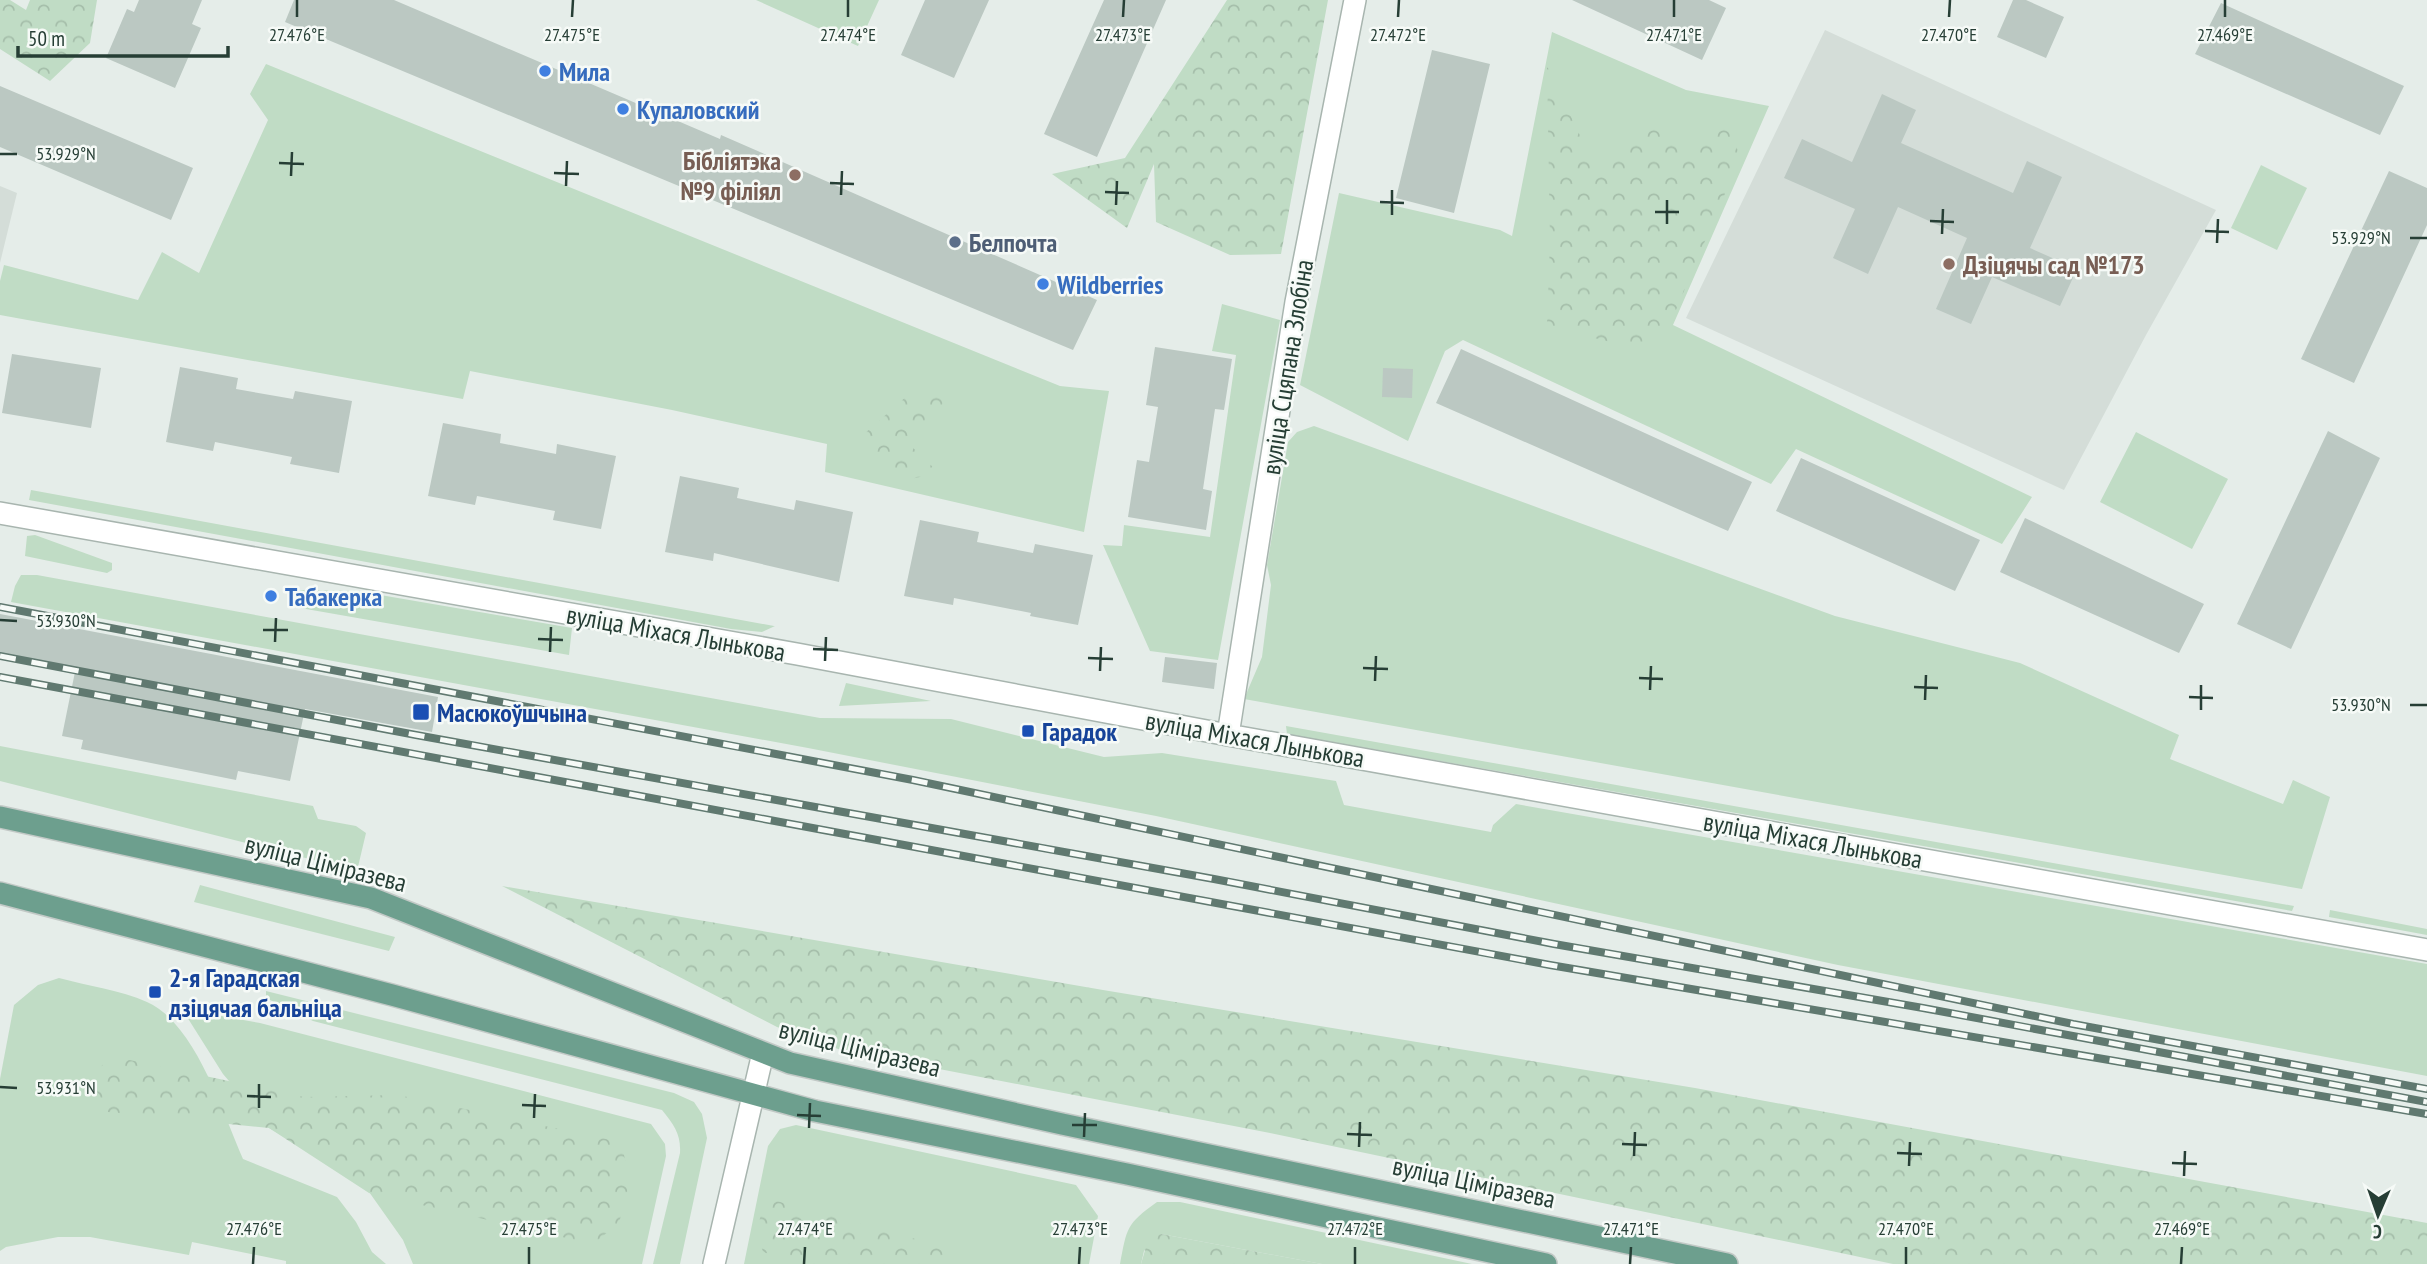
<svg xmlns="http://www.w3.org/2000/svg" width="2427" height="1264" font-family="'PT Sans Narrow',sans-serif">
  <defs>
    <pattern id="forest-crowns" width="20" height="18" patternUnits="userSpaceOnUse" patternTransform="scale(1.75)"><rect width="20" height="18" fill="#c0dcc5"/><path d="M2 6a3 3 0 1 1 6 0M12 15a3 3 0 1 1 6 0" fill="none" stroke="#a5beaa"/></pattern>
  </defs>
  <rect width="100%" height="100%" fill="#e5ede9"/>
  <path fill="#d4ddd8" d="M1825 30 2216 210 2146 335 2064 490 1686 318Z
    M0 186 17 193 0 263Z"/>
  <path fill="#c0dcc5" d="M756 0H879L858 46Z
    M1552 32 1686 90 1769 106 1673 325 2032 497 2002 544 1796 449 1771 484 1463 340 1445 351 1408 441 1300 385 1339 193 1500 230 1512 236Z
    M266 64 1060 386 1109 391 1084 532 825 472 827 444 672 410 470 371 463 399 0 315V281L4 265 138 300 162 252 199 273 268 120 250 94Z
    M2261 165 2307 188 2277 250 2231 228Z
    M1222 304 1280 320 1218 660 1150 651 1103 545 1122 546 1124 525 1210 537 1236 355 1212 351Z
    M1314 426 1835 616 2020 663 2179 735 2170 759 2283 804 2293 780 2330 797 2302 889 1244 699 1262 657 1271 585 1267 565 1288 442 1297 432Z
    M2136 432 2228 479 2192 549 2100 502Z
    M31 490 774 626H775L762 632 731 629 29 500Z
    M35 535 112 563V570L107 573 25 556 27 536Z
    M21 575H37L820 718 951 719 1104 757 1162 753 1336 781 1344 805 1491 832 1493 825 1516 804 2427 964V1076L1838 965 1156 816 808 748 11 602 15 586Z
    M294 590 357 591 572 628 569 655 289 606Z
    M846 683 931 701 839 706Z
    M1286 726 2294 906 2292 911 1287 734Z
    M0 746 313 806 318 819 356 826 366 833 357 871 0 781Z
    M200 885 395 937 389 951 194 902Z
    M2330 910 2427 929V935L2329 917Z
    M59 978C88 986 120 990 147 1002 195 1023 223 1113 243 1159L337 1197 356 1222 372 1252 386 1264H286V1261L192 1242 189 1255 90 1237H58L6 1247 0 1251V1079L14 1005 38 985Z
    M266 991 674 1093 694 1102 702 1114 707 1138 680 1264H653L680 1153C681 1134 674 1125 662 1110L313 1021 266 998Z
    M182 1009 260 1023 651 1124 665 1144 666 1156 642 1264H413L403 1240 362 1182 269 1128 223 1074Z
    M796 1125 1076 1185 1098 1216 1089 1264H744L768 1146 780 1129Z
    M1157 1202H1180L1472 1264H1322L1161 1234 1144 1251 1141 1264H1120C1127 1228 1126 1224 1157 1202Z"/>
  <path fill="url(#forest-crowns)" d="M0 0H10L26 10 30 0H97L90 43 50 81 0 49Z
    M1227 0H1328L1281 254 1230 255 1156 222 1154 164 1127 228 1052 174 1125 158Z
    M1547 66 1594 165 1658 121 1695 157 1726 114 1740 158 1665 336 1626 346 1547 326 1550 241Z
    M952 393 909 444 939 473 896 482 864 434 908 395Z
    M502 886 1103 990 1695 1088 2427 1223V1264H1893L1270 1133 841 1050 777 1027Z
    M106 1055 304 1097 398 1095 621 1142 630 1181 619 1223 593 1244 369 1193 269 1128 108 1112 94 1086Z
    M773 1200 934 1244 953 1260 952 1264H803L763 1252 757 1232 763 1204Z
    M1161 1234 1322 1264H1141L1148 1240Z"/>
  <path fill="#bbc8c2" d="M139 0H202L192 24 201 28 175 88 106 58 127 9 134 12Z
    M294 0H394L720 139 721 135 1097 300 1073 350 285 22Z
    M925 0H989L954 78 901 55Z
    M1104 0H1166L1097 157 1044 134Z
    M1572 0H1709L1726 8 1702 60Z
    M2013 0H2026L2064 17 2046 58 1997 37Z
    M2221 3 2404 86 2380 135 2195 54Z
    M1432 50 1490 64 1454 213 1396 198Z
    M0 86 193 168 171 220 0 147Z
    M1882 94 1916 110 1901 143 2013 193 2027 161 2062 177 2030 248 2077 269 2060 306 1992 277 1971 324 1936 309 1967 238 1898 207 1868 274 1833 258 1855 209 1784 178 1802 139 1852 162Z
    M2389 171 2427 188V225L2354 383 2301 359Z
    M1155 347 1232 359 1224 410 1215 409 1203 489 1212 491 1206 530 1128 517 1137 460 1149 462 1158 407 1146 405Z
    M1461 349 1752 482 1728 531 1436 403Z
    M12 354 101 368 91 428 2 413Z
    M180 367 238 378 236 389 293 399 295 391 352 401 339 473 290 464 292 457 215 442 213 451 166 442Z
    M1383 368 1413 369 1412 398 1382 397Z
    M443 423 501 434 500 443 556 454 557 444 616 456 601 529 553 520 555 511 477 496 475 505 428 496Z
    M2328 431 2380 458 2291 649 2237 624Z
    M1801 458 1980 540 1955 591 1776 511Z
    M680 476 739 488 737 498 794 510 796 500 853 512 839 582 714 553 713 561 665 552Z
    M2025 518 2204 604 2179 653 2000 572Z
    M920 520 979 532 977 542 1033 553 1035 544 1093 555 1078 625 1030 616 1031 613 954 598 953 605 904 596Z
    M0 614 438 697 432 732 305 709 290 781 238 771 236 780 81 749 83 740 62 736 76 667 0 653Z
    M1165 657 1217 663 1214 689 1162 682Z"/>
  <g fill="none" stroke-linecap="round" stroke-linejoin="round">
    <defs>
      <path id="minor" d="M0 513 797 654 1228 735 2427 950
        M1228 735 1296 302 1355 0
        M714 1264 763 1053"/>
      <path id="major" d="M0 817 371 898 790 1063 1062 1124 1727 1264
        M0 893 392 995 815 1111 1127 1174 1546 1264"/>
    </defs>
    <use href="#minor" stroke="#a8b5af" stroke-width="24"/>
    <use href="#major" stroke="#c2c9c6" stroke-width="24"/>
    <use href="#minor" stroke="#fff" stroke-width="21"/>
    <use href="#major" stroke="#6d9f8e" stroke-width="21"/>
    <defs>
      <path id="rail" d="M0 607 913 780 2073 1024 2427 1089
        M0 656 416 735 1214 879 1554 944 1923 1008 2427 1102
        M0 677 1550 965 2427 1114"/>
    </defs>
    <use href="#rail" stroke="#607970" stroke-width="8"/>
    <use href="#rail" stroke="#f6faf7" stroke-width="5" stroke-dasharray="16" stroke-linecap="butt"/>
  </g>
  <path fill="none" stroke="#263e35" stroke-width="2.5" d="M297 17V0M572 17 573 0M848 17V0M1123 17 1124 0M1398 17 1399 0M1674 17V0M1949 17 1950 0M2225 17V0M0 154H17M279 163 304 164M554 173 579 174M291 176 292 152M830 183 854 184M566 186 567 161M1105 192 1129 193M841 195 842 171M1380 202 1404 203M1116 205 1117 181M1655 212H1679M1392 215V190M1930 221 1954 222M1667 224V200M2205 231 2229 232M1942 234 1943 209M2410 238H2427M2217 243 2218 219M0 620 17 621M263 630H288M538 639 563 640M275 642 276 618M813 649 838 650M550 652 551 627M1088 658 1113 659M825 661 826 637M1363 668 1388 669M1100 671 1101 647M1639 678 1663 679M1375 681 1376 656M1914 687 1938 688M1650 690 1651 666M2189 697 2213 698M1925 700 1926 675M2410 705H2427M2201 710V685M0 1087 17 1088M247 1096 271 1097M522 1105 546 1106M259 1108V1084M797 1115 821 1116M534 1118 535 1094M1072 1125H1097M809 1128 810 1103M1347 1134 1372 1135M1084 1137 1085 1113M1622 1144 1647 1145M1359 1147 1360 1122M1897 1153 1922 1154M1634 1156 1635 1132M2172 1163 2197 1164M1909 1166 1910 1142M2184 1176 2185 1151M253 1264 254 1247M529 1264V1247M804 1264 805 1247M1079 1264 1080 1247M1355 1264V1247M1630 1264 1631 1247M1906 1264V1247M2181 1264 2182 1247"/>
  <g fill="#3f7fe0" stroke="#f6faf7" stroke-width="2.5">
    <circle cx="545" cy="71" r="7"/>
    <circle cx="623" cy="109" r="7"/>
    <circle cx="1043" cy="284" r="7"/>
    <circle cx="271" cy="596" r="7"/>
  </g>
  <g fill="#8d6e63" stroke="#f6faf7" stroke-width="2.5">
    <circle cx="795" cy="175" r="7"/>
    <circle cx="1949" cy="264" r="7"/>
  </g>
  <circle fill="#5c6f8a" stroke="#f6faf7" stroke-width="2.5" cx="955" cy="242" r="7"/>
  <g fill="#1a4fb4" stroke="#f6faf7" stroke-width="2.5">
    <rect x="412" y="703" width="18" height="18" rx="3.5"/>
    <rect x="1021" y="724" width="14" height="14" rx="3.5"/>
    <rect x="148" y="985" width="14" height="14" rx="3.5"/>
  </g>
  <g text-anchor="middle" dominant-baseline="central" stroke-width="5" stroke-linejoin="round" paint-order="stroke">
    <g font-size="26" font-weight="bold" fill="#366cbe" stroke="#f6faf7" text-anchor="start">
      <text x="559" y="71">Мила</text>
      <text x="637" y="109">Купаловский</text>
      <text x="1057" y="284">Wildberries</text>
      <text x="285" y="596">Табакерка</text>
    </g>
    <g font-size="26" font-weight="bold" fill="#785e54" stroke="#f6faf7" text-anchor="end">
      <text x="781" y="160">Бібліятэка<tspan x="781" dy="30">№9 філіял</tspan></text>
      <text x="1963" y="264" text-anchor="start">Дзіцячы сад №173</text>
    </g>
    <g font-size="26" font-weight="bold" fill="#4e5e75" stroke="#f6faf7" text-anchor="start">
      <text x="969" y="242">Белпочта</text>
    </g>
    <g font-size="26" fill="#263e35" stroke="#f6faf7">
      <text transform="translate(1287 367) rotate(-81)">вуліца Сцяпана Злобіна</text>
      <text transform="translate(676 633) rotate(10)">вуліца Міхася Лынькова</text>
      <text transform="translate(1255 739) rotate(10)">вуліца Міхася Лынькова</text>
      <text transform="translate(1813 840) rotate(10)">вуліца Міхася Лынькова</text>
      <text transform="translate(326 863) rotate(14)">вуліца Ціміразева</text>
      <text transform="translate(860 1048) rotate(14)">вуліца Ціміразева</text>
      <text transform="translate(1474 1182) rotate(12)">вуліца Ціміразева</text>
    </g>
    <g font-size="26" font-weight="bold" fill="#164399" stroke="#f6faf7" text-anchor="start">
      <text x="437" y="712">Масюкоўшчына</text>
      <text x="1042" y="731">Гарадок</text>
      <text x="169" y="977">2-я Гарадская<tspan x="169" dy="30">дзіцячая бальніца</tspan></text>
    </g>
  </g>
  <g font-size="18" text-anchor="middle" fill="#263e35" stroke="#f6faf7" stroke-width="5" stroke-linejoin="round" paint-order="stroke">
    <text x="297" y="41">27.476°E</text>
    <text x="572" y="41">27.475°E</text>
    <text x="848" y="41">27.474°E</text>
    <text x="1123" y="41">27.473°E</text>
    <text x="1398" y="41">27.472°E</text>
    <text x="1674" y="41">27.471°E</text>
    <text x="1949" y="41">27.470°E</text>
    <text x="2225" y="41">27.469°E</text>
    <text x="66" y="160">53.929°N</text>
    <text x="2361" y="244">53.929°N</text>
    <text x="66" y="627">53.930°N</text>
    <text x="2361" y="711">53.930°N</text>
    <text x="66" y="1094">53.931°N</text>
    <text x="254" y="1235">27.476°E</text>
    <text x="529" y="1235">27.475°E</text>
    <text x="805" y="1235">27.474°E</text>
    <text x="1080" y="1235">27.473°E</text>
    <text x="1355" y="1235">27.472°E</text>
    <text x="1631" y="1235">27.471°E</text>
    <text x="1906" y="1235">27.470°E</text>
    <text x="2182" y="1235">27.469°E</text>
  </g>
  <g transform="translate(2378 1215) rotate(182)" stroke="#f6faf7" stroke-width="5" paint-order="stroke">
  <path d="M0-5L12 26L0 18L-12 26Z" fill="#263e35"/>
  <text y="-10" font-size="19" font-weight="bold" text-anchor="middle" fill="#263e35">С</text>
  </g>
  <path d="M18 46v10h210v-10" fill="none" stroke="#263e35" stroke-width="3.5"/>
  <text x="28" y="46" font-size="21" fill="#263e35" stroke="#f6faf7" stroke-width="5" paint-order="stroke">50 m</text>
</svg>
